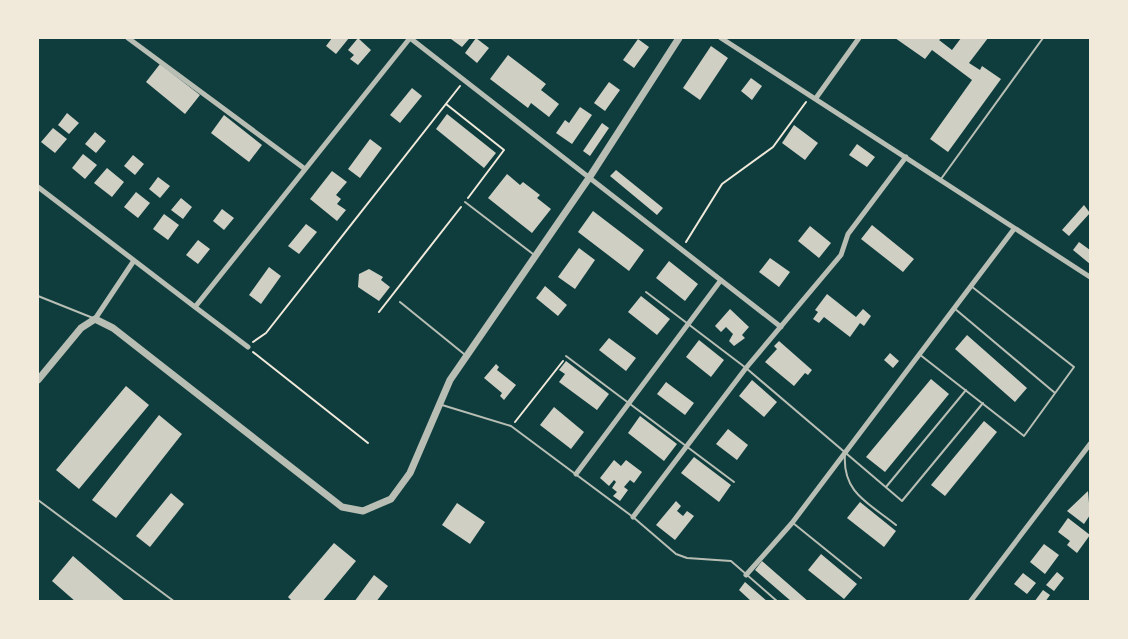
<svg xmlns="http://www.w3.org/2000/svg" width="1128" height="639" font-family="'Alegreya Sans',sans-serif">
  <rect width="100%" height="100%" fill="#0f3d3e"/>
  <path fill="#cfcfc3" d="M332 38H349L336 54 326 46Z
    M358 38 371 50 358 65 350 59 354 55 348 50Z
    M452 38H470L462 47 451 39Z
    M476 38 489 48 477 63 465 53Z
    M895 38H942L939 40 952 50 961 38H988L969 63 980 70 982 66 1001 79 948 152 930 139 972 80 932 50 925 59Z
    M638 39 649 47 634 68 623 60Z
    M711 46 728 58 700 100 683 88Z
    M508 55 546 84 541 90 559 104 549 117 531 103 528 108 490 79Z
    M160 64 200 95 185 114 146 82Z
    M751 78 762 86 752 100 741 91Z
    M609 82 620 90 605 111 594 103Z
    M412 88 422 96 400 123 390 115Z
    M580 107 592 115 572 144 556 133 565 120 569 123Z
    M67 113 79 123 69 134 58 125Z
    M447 114 496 153 484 168 436 129Z
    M224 115 262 145 249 162 211 133Z
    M602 123 609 128 590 156 583 151Z
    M794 125 818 143 805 160 782 143Z
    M53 128 67 139 55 153 41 142Z
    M95 132 106 141 96 153 85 144Z
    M370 139 382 148 360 178 348 169Z
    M857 144 875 157 867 167 849 155Z
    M83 154 97 165 85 179 72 168Z
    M133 155 144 164 135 175 124 166Z
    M107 168 124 182 112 197 94 183Z
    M616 170 663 208 657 215 610 176Z
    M332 171 347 182 336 195 341 199 337 204 346 210 337 221 310 199Z
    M507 174 520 185 523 182 540 195 537 198 551 209 532 233 488 198Z
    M158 177 170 186 160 198 149 189Z
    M136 192 150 203 138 218 124 207Z
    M181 198 192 207 183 219 171 210Z
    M1084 205 1090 213 1069 236 1062 230Z
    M222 209 234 218 224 230 213 221Z
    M593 211 644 250 629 271 578 232Z
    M164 214 179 225 168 240 153 229Z
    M306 224 317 232 299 254 288 246Z
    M872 225 914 259 903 272 861 239Z
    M810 226 831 243 819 258 798 241Z
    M198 240 210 249 198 264 186 255Z
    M1079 242 1090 250V264L1073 250Z
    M579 248 595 260 575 289 558 277Z
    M770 258 790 272 779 287 759 272Z
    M669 261 698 284 685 301 656 278Z
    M269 267 281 276 261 304 249 295Z
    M369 269 383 277 381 280 390 287 379 301 358 287 359 274Z
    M545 286 567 305 558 316 536 298Z
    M827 294 856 317 863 309 871 316 864 326 860 323 850 337 824 317 819 323 813 319 818 312 815 310Z
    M641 296 670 319 657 335 628 312Z
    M730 309 749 327 742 335 745 338 734 346 729 341 733 334 726 327 721 332 715 326Z
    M967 335 1027 388 1015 402 955 349Z
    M609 338 636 358 626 371 599 350Z
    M699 340 724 360 711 377 686 357Z
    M779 341 812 370 808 375 805 373 794 386 765 362 777 349 774 346Z
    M890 353 899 361 893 368 884 360Z
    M566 361 609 394 597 410 559 382 565 374 559 370Z
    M496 364 499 367 497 370 516 385 504 400 500 396 502 393 484 378Z
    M931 379 949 394 885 472 866 457Z
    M752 380 777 402 764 417 739 396Z
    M666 382 694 403 685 415 657 394Z
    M126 386 149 405 79 489 56 470Z
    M554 407 584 432 571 449 540 425Z
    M159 415 182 434 116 518 92 500Z
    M640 416 677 444 664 461 628 433Z
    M984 421 997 432 945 496 931 485Z
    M728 429 748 445 737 460 716 444Z
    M694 457 731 485 719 502 681 473Z
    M614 460 621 466 626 460 642 472 634 483 630 480 624 487 628 490 620 501 613 496 617 492 612 488 616 482 614 480 609 486 600 478Z
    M1088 491 1090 515 1084 524 1067 511Z
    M171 493 184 504 150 547 136 536Z
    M676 501 681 506 677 511 683 516 687 511 694 516 675 540 656 525Z
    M860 502 896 531 884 547 847 518Z
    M457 503 485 522 470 544 442 525Z
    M1068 518 1090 535 1077 553 1067 545 1070 541 1058 532Z
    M334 543 356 561 322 602H293L288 597Z
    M1044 544 1059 555 1045 574 1030 562Z
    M821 554 857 584 844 599 808 570Z
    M73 556 126 602H76L52 581Z
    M762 561 809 602H792L755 570Z
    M1057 572 1064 578 1054 591 1046 585Z
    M1023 573 1036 583 1027 594 1014 584Z
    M374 575 388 586 376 602H354Z
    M745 582 768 602H752L739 590Z
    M1043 590 1050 595 1045 602H1034Z"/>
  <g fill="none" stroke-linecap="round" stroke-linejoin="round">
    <path stroke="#f1e9da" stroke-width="2" d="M446 104 504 150 468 198
      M686 242 722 184 773 147 806 102
      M379 312 461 207
      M253 342 266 333 460 86
      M253 352 368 443
      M515 422 563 361"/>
    <path stroke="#b8beb3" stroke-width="2" d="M941 179 1043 38
      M465 202 533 254
      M646 292 746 368 902 501 983 403
      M38 296 93 318
      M400 302 464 354
      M954 308 1055 393
      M919 354 1024 436 1074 367 971 286
      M566 356 734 482
      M442 405 511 426 633 517 676 554 687 558 731 561 778 602
      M845 454C842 493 869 503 896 525
      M886 487 966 390
      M38 500 175 602
      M793 523 861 578"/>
    <path stroke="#b8beb3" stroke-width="5" d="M128 38 305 169
      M410 38 781 327
      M721 38 1090 277
      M816 98 859 38
      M38 187 195 307
      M95 319 133 262
      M248 347 195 307 410 38
      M576 474 721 280
      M633 517 746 368 841 255 848 234 906 157
      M746 575 792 523 1014 229
      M970 602 1090 444"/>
    <path stroke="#b8beb3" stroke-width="7" d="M38 380 81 328 95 319 113 328 342 507 363 511 391 499 410 473 450 380 589 178 679 38"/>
  </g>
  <rect width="1128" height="639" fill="none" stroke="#f1e9da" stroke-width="78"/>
</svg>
